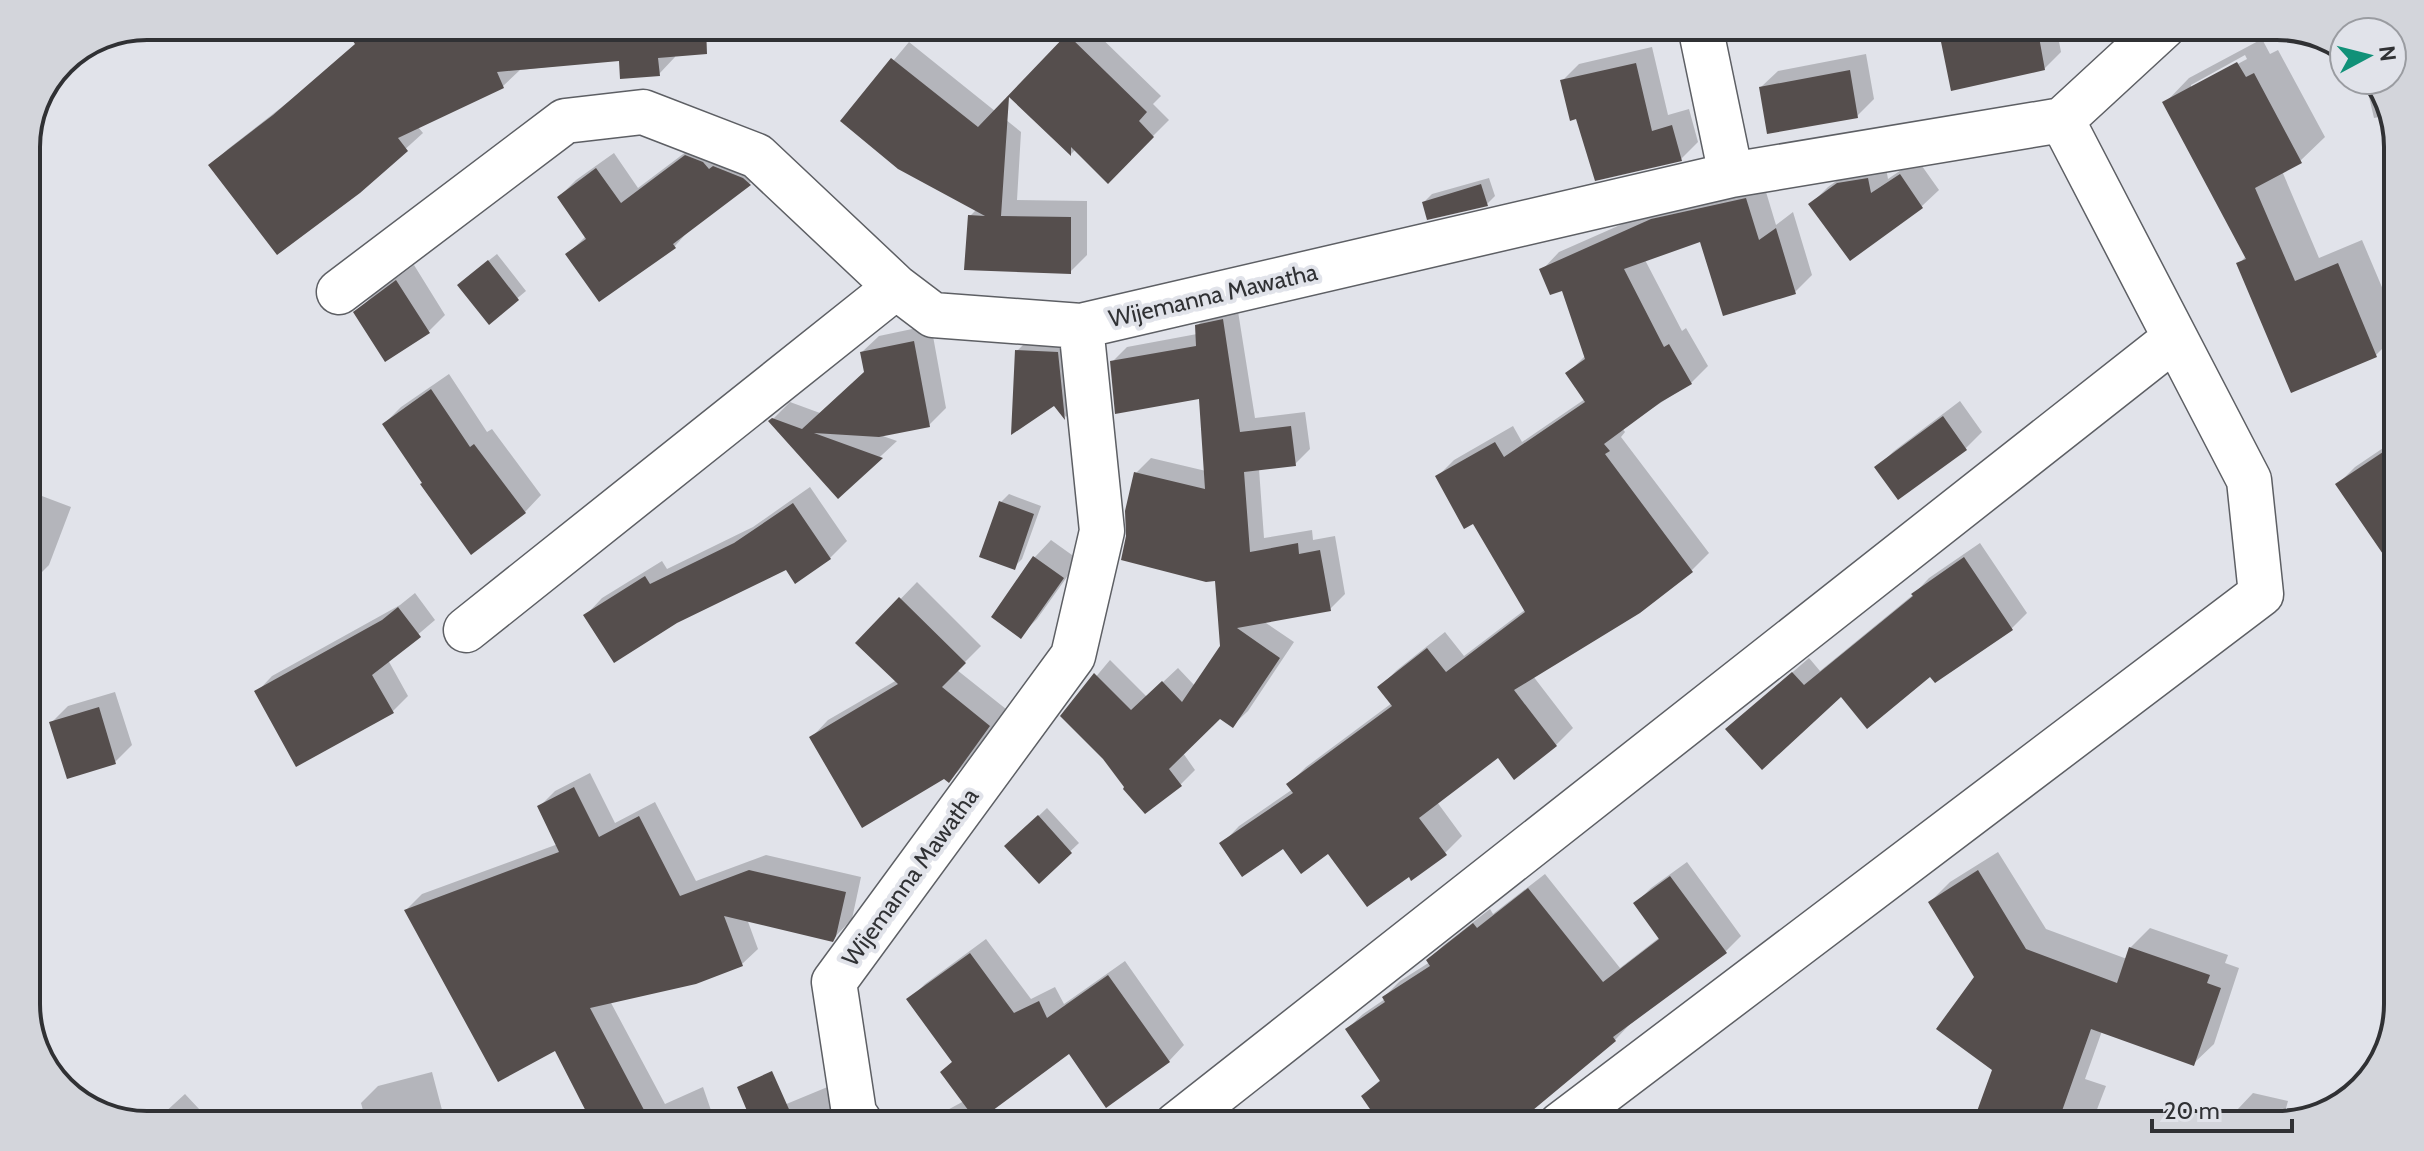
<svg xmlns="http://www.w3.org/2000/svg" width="2424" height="1151" font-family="Cabin,sans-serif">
  <rect width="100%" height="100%" fill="#e1e3ea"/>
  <path fill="#0003" fill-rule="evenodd" d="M673 26 675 57 659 74 621 59 520 70 503 86 418 127 423 133 358 192 211 165 228 149 292 99Z
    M1078 26H1089L1161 96 1153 104 1169 120 1108 181 1076 149 1071 154 1011 96Z
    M1954 26H2056L2061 52 2044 69 1942 38Z
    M2262 39 2270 54 2278 50 2325 137 2300 161 2282 171 2319 258 2362 240 2398 325V333L2376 355 2239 264 2246 256 2165 103 2189 78ZM2245 55 2247 59 2191 89V85Z
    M909 42 1021 132 1017 200 1087 201V255L1070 272 970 216 977 209 843 121Z
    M1652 47 1668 115 1689 109 1698 142 1681 159 1596 179 1578 117 1562 81 1579 64Z
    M1866 54 1874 99 1857 116 1761 87 1778 71Z
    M2365 80H2378L2389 115 2374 118Z
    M703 139 766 167 750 183 691 228 675 246 599 299 568 254 586 236 559 197 576 180 614 153 638 188Z
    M1917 159 1939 190 1922 206 1850 259 1811 204 1828 187 1856 167 1885 162 1888 179Z
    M1489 178 1495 196 1487 204 1424 202 1432 194Z
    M1763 182 1776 225 1793 212 1812 275 1795 292 1702 240 1645 260 1682 331 1686 328 1708 366 1691 383 1622 428 1625 432 1621 437 1709 553 1692 570 1639 611 1533 676 1573 728 1556 745 1499 755 1437 802 1462 836 1445 853 1409 874 1328 851 1222 844 1239 826 1293 789 1289 784 1306 767 1392 703 1380 687 1397 670 1445 632 1464 656 1526 609 1473 521 1437 477 1454 460 1513 426 1522 442 1585 399 1567 374 1586 355 1563 288 1542 270 1559 252 1670 203Z
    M497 254 526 291 489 322 468 277Z
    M414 265 445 315 429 331 356 313 372 296Z
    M1237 305 1255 418 1305 412 1310 449 1295 464 1259 469 1264 538 1312 530 1313 540 1335 536 1345 594 1330 609 1263 621 1294 642 1248 711 1233 725 1220 716 1183 753 1195 770 1180 785 1105 757 1063 716 1110 660 1147 697 1178 668 1195 686 1222 647 1217 579 1136 473 1151 458 1206 471 1201 397 1112 362 1127 347 1197 334V326L1212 311Z
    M931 325 946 408 929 425 880 435 897 441 838 496 771 421 790 402 820 413 866 371 862 352 879 336Z
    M1034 334 1075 336 1081 401 1066 417 1017 351Z
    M449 374 487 432 492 429 541 495 525 512 384 424 401 407Z
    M1960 401 1982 432 1965 449 1877 467 1894 451Z
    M2398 438V567L2338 484 2355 467Z
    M810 487 847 541 830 558 586 615 602 598 662 561 667 569 753 527Z
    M26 490 71 507 49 565 32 582 26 580Z
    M1009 494 1041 506 1022 559 1014 567 1001 502Z
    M1051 540 1079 560 1037 619 1020 636 993 617 1035 557Z
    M1980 543 2027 613 2012 628 1931 674 1842 695 1727 729 1809 658 1820 671 1914 594 1929 578Z
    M917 582 981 646 957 670 1006 709 965 764 949 781 944 777 812 737 828 720 897 680 858 643Z
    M415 593 435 620 388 660 408 696 392 712 257 692 272 676 400 605Z
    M115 692 132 745 115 762 69 777 52 722 68 706Z
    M590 773 615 823 655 802 696 881 766 855 861 877 852 919 832 940 747 919 758 949 742 964 610 1001 665 1104 703 1087 716 1125H596L556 1048 406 910 422 894 558 844 539 807 555 791Z
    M1047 808 1079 843 1039 881 1007 846Z
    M1998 852 2046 929 2127 959 2130 948 2150 928 2228 955 2225 963 2239 968 2214 1044 2194 1063 2102 1031 2085 1079 2106 1086 2091 1125H1974L1994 1069 1976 977 1930 902 1950 882Z
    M1687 862 1741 936 1726 951 1630 1024 1615 1040 1364 1096 1381 1079 1347 1029 1363 1014 1385 999 1384 997 1400 981 1430 962 1428 960 1444 945 1490 909 1493 914 1545 874 1620 968 1660 937 1636 903 1651 888Z
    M986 939 1031 999 1055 987 1064 1004 1125 961 1184 1045 1169 1061 1069 1052 981 1117 985 1125H920L964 1101 942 1072 954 1060 909 1000 925 984Z
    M432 1072 446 1125H367L361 1103 378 1086Z
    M842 1081 858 1125H768L784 1105Z
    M2253 1093 2288 1101 2282 1123 2233 1125 2237 1110Z
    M185 1094 214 1125H151Z
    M1231 1114 1239 1125H1217Z"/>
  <path fill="#554e4d" d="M342 26H706L707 54 658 58 660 76 620 79 619 61 497 72 504 88 398 138 408 151 360 193 277 255 208 165 273 115 355 44Z
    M1994 26H2037L2045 70 1951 91 1940 37Z
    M1067 34 1147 112 1139 121 1154 137 1108 184 1071 147V156L1009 97 1001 216 1071 217V274L964 270 968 215 985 216 898 169 840 121 891 58 978 127Z
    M2237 62 2246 77 2254 73 2302 163 2255 188 2295 281 2338 263 2377 357 2291 393 2236 263 2246 259 2162 102Z
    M1636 63 1652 131 1672 125 1682 161 1595 181 1576 119 1570 121 1560 80Z
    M1850 70 1858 118 1767 134 1759 87Z
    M685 155 703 162 709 169 713 166 743 178 751 185 673 244 676 248 599 302 565 254 586 239 557 197 596 168 621 203Z
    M1900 174 1923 208 1850 261 1808 204 1837 183 1868 178 1871 193Z
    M1481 184 1488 206 1427 220 1422 202Z
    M1746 198 1759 240 1776 228 1796 294 1723 316 1700 242 1624 269 1664 347 1669 344 1692 384 1661 402 1604 444 1610 451 1605 454 1693 572 1640 613 1514 690 1557 746 1514 780 1498 758 1419 818 1447 855 1411 881 1409 877 1367 907 1328 854 1301 874 1283 849 1242 877 1219 843 1293 793 1286 784 1392 706 1377 687 1427 648 1446 672 1525 612 1473 524 1464 529 1435 476 1495 442 1504 457 1585 402 1565 373 1585 359 1562 291 1550 295 1539 269 1651 219Z
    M488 260 519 300 489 325 457 285Z
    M396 280 430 333 385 362 353 312Z
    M1223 319 1240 432 1291 426 1296 466 1244 472 1250 552 1298 543 1299 554 1320 550 1331 611 1237 628 1280 658 1233 728 1220 719 1169 769 1182 786 1145 814 1123 789 1124 787 1103 759 1060 716 1094 673 1131 710 1162 681 1182 702 1220 646 1215 581 1206 582 1121 560 1126 536 1125 511 1134 472 1205 489 1199 399 1115 414 1110 361 1196 346 1195 325Z
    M914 341 930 427 879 437 814 433 883 458 838 499 768 421 772 418 802 429 864 372 860 352Z
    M1015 350 1058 352 1065 420 1054 406 1011 435Z
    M431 389 470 447 474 444 526 513 471 555 420 484 422 483 382 424Z
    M1943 416 1967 450 1898 500 1874 467Z
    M2398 442V576L2335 484Z
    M999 501 1034 514 1015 570 979 557Z
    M793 503 831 559 795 584 786 570 677 623 614 663 583 615 645 576 650 584 734 543Z
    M1033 556 1064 578 1021 639 991 617Z
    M1964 557 2013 630 1935 683 1930 677 1867 729 1841 697 1762 770 1725 729 1792 672 1804 685 1913 596 1911 594Z
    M899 597 966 663 942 687 990 726 949 783 944 779 862 828 809 737 898 684 855 643Z
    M398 607 421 637 372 675 394 713 296 767 254 691 382 620Z
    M99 707 116 764 67 779 49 722Z
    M574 787 599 837 639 816 680 896 749 870 846 892 836 936 833 942 724 916 743 966 696 984 590 1008 652 1125H593L555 1051 498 1082 404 910 559 852 537 806Z
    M1038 815 1072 853 1039 884 1004 846Z
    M1978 870 2026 949 2117 983 2129 947 2210 975 2207 983 2221 988 2194 1066 2091 1029 2057 1125H1972L1992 1070 1936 1029 1974 977 1928 902Z
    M1670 876 1727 953 1613 1037 1616 1041 1515 1125H1381L1361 1096 1380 1081 1345 1029 1385 1002 1382 997 1430 966 1426 960 1473 923 1477 928 1528 888 1603 982 1659 939 1633 903Z
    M970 953 1014 1013 1039 1001 1047 1018 1108 975 1170 1062 1106 1108 1069 1054 977 1122 940 1072 952 1062 906 999Z
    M772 1071 796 1125H753L737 1087Z"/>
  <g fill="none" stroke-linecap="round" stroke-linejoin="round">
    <defs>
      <path id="minor" d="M2062 120 2164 26
        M896 287 933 315 1081 326
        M339 292 565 121 643 112 757 156 896 287 466 630
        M862 1125 854 1113 834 982 1073 656 1102 531 1081 326 1731 175 1700 26
        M1176 1125 2174 339
        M1560 1125 2261 594 2249 480 2062 120 1731 175"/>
    </defs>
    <use href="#minor" stroke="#5d5f64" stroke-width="47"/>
    <use href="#minor" stroke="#fff" stroke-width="44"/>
  </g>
  <g text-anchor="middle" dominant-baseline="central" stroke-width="8" stroke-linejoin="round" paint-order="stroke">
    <g font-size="24" fill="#303134" stroke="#e1e3ea">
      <text transform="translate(1213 295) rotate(-13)">Wijemanna Mawatha</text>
      <text transform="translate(910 877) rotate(-54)">Wijemanna Mawatha</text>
    </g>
  </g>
  <path d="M0 0H2424V1151H0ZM147 40H2277A107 107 0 0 1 2384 147V1004A107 107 0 0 1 2277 1111H147A107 107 0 0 1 40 1004V147A107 107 0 0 1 147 40Z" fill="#d3d5db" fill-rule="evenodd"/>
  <path fill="none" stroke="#303134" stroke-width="4" d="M147 40H2277A107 107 0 0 1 2384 147V1004A107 107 0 0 1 2277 1111H147A107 107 0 0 1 40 1004V147A107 107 0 0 1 147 40Z"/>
  <g transform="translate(2368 56) rotate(83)"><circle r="38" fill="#e1e3ea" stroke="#9a9ca1" stroke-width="2"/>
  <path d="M0-6L14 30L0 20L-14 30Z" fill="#119178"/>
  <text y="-12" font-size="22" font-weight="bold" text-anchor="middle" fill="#303134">N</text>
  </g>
  <path d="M2152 1119v12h140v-12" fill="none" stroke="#303134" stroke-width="4"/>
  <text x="2164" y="1119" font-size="24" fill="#303134" stroke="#e1e3ea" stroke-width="6" paint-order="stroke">20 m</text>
</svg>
